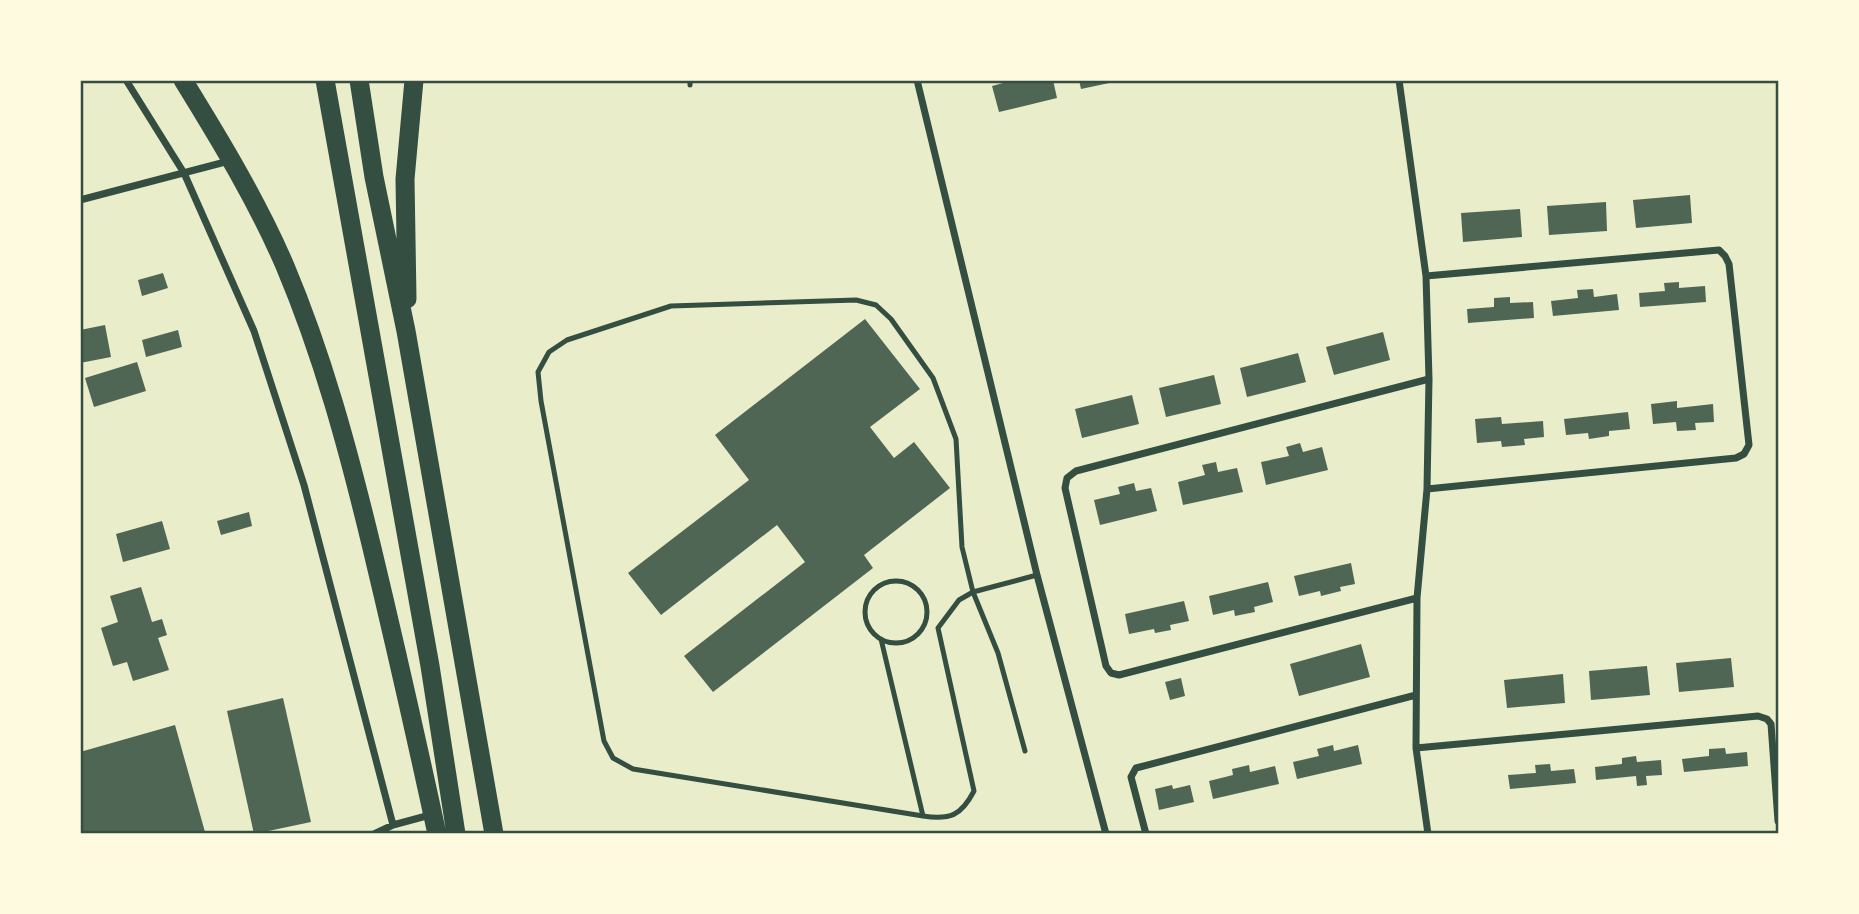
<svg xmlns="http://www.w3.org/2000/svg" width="1859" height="914" font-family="Lato,sans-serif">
  <rect width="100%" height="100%" fill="#e9edc9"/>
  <path fill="#4f6655" d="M1014 80H1053L1057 98 999 112 992 86Z
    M1079 80H1114V82L1081 89Z
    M1690 195 1692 223 1636 228 1633 200Z
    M1606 202 1607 231 1549 235 1547 206Z
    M1520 209 1522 237 1463 242 1461 213Z
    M163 273 168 288 142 296 138 280Z
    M1679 282V288L1705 286 1706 302 1640 307 1639 293 1665 291 1664 283Z
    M1593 289 1594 297 1617 294 1619 310 1553 316 1551 301 1578 298 1577 290Z
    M1510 297V303L1533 302 1534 318 1468 323 1467 309 1494 307V298Z
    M865 319 920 389 870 427 894 458 914 442 950 488 864 555 873 568 713 692 684 656 805 562 777 525 661 615 628 573 749 480 715 435Z
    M105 325 111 357 80 363V330Z
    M178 330 182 347 146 357 142 340Z
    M1383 332 1390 360 1334 375 1326 347Z
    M1298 353 1306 382 1247 397 1240 368Z
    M137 362 146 391 94 407 85 378Z
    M1214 375 1221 404 1166 417 1159 388Z
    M1132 395 1139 424 1082 438 1075 409Z
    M1677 401V408L1713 404 1714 422 1695 423 1696 430 1677 431 1676 422 1653 424 1651 404Z
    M1628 412 1630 429 1609 431V436L1589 439 1588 433 1566 435 1564 419Z
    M1501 417 1502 424 1543 421 1544 437 1524 439 1525 445 1502 447 1501 441 1477 443 1475 419Z
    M1300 443 1303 452 1322 447 1328 470 1266 485 1261 462 1289 456 1286 447Z
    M1216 462 1218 472 1237 468 1243 492 1183 505 1178 482 1205 475 1202 465Z
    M1134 483 1136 491 1151 488 1157 511 1100 525 1094 500 1120 494 1118 487Z
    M249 512 252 526 221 535 217 521Z
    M162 521 170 549 123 562 116 534Z
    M1351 563 1355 584 1340 587 1341 591 1321 596 1320 591 1299 596 1294 576Z
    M1268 582 1273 602 1254 607 1255 612 1235 616 1234 610 1213 615 1209 596Z
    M141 587 152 622 162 619 167 635 158 638 169 670 133 681 127 662 113 666 101 628 118 622 110 596Z
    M1184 601 1189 621 1170 625 1171 630 1155 633 1154 629 1129 634 1125 614Z
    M1361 644 1370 677 1299 696 1290 664Z
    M1731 658 1734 687 1679 692 1676 663Z
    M1647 666 1650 695 1591 700 1589 671Z
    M1563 674 1565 703 1507 708 1504 680Z
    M1181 678 1185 696 1170 700 1165 682Z
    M283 698 311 822 254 834 227 711Z
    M175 725 205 832 80 834V752Z
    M1333 745 1334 751 1358 745 1362 764 1297 779 1293 762 1319 756 1317 749Z
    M1725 748 1726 754 1747 752 1748 766 1684 772 1682 759 1709 756V749Z
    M1636 756 1637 762 1661 760 1662 775 1646 776 1647 785 1637 786 1636 776 1596 780 1595 767 1622 764V758Z
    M1550 764 1551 771 1574 769 1576 783 1510 789 1508 775 1536 773 1535 765Z
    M1249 765 1250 772 1275 766 1279 784 1213 799 1209 781 1233 775 1232 769Z
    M1172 785 1173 789 1190 785 1194 802 1159 810 1155 789Z"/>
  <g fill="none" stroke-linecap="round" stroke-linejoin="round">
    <path stroke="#344e41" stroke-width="5" d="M690 80V85
      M865 612a31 31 0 1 1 62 0a31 31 0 1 1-62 0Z
      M881 639 923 816
      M1025 751 998 653 973 592 959 600 938 628 974 791C961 816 950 820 923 816L633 769 613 758 604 741 541 401 538 372 549 352 567 340 671 306 856 300 876 305 891 319 933 378 956 439 962 547 973 592 1037 575"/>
    <path stroke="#344e41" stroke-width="7" d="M126 80 184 173 254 331 304 485 393 825 374 834
      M917 80 1037 575 1106 834
      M1399 80 1426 276 1429 379 1427 489 1417 598 1416 748 1428 834
      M80 200 229 161
      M1426 276 1719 250 1725 256 1729 264 1749 445 1744 454 1736 458 1427 489
      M1417 598 1119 675 1111 673 1106 666 1065 488 1067 478 1076 471 1429 379
      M1416 748 1758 716 1767 719 1771 724 1778 821
      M393 825 430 815
      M1146 834 1131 777 1136 768 1416 695"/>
    <path stroke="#344e41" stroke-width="19" d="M183 80C220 140 257 201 285 266 323 356 348 449 371 544 394 640 416 737 437 834
      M325 80 430 666 456 834
      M359 80 374 177 406 331 494 834
      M407 299 405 179 414 80"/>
  </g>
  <rect width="1859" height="914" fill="none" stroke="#fefae0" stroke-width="164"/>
  <rect x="82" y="82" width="1695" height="750" fill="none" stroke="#344e41" stroke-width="2.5"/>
</svg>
